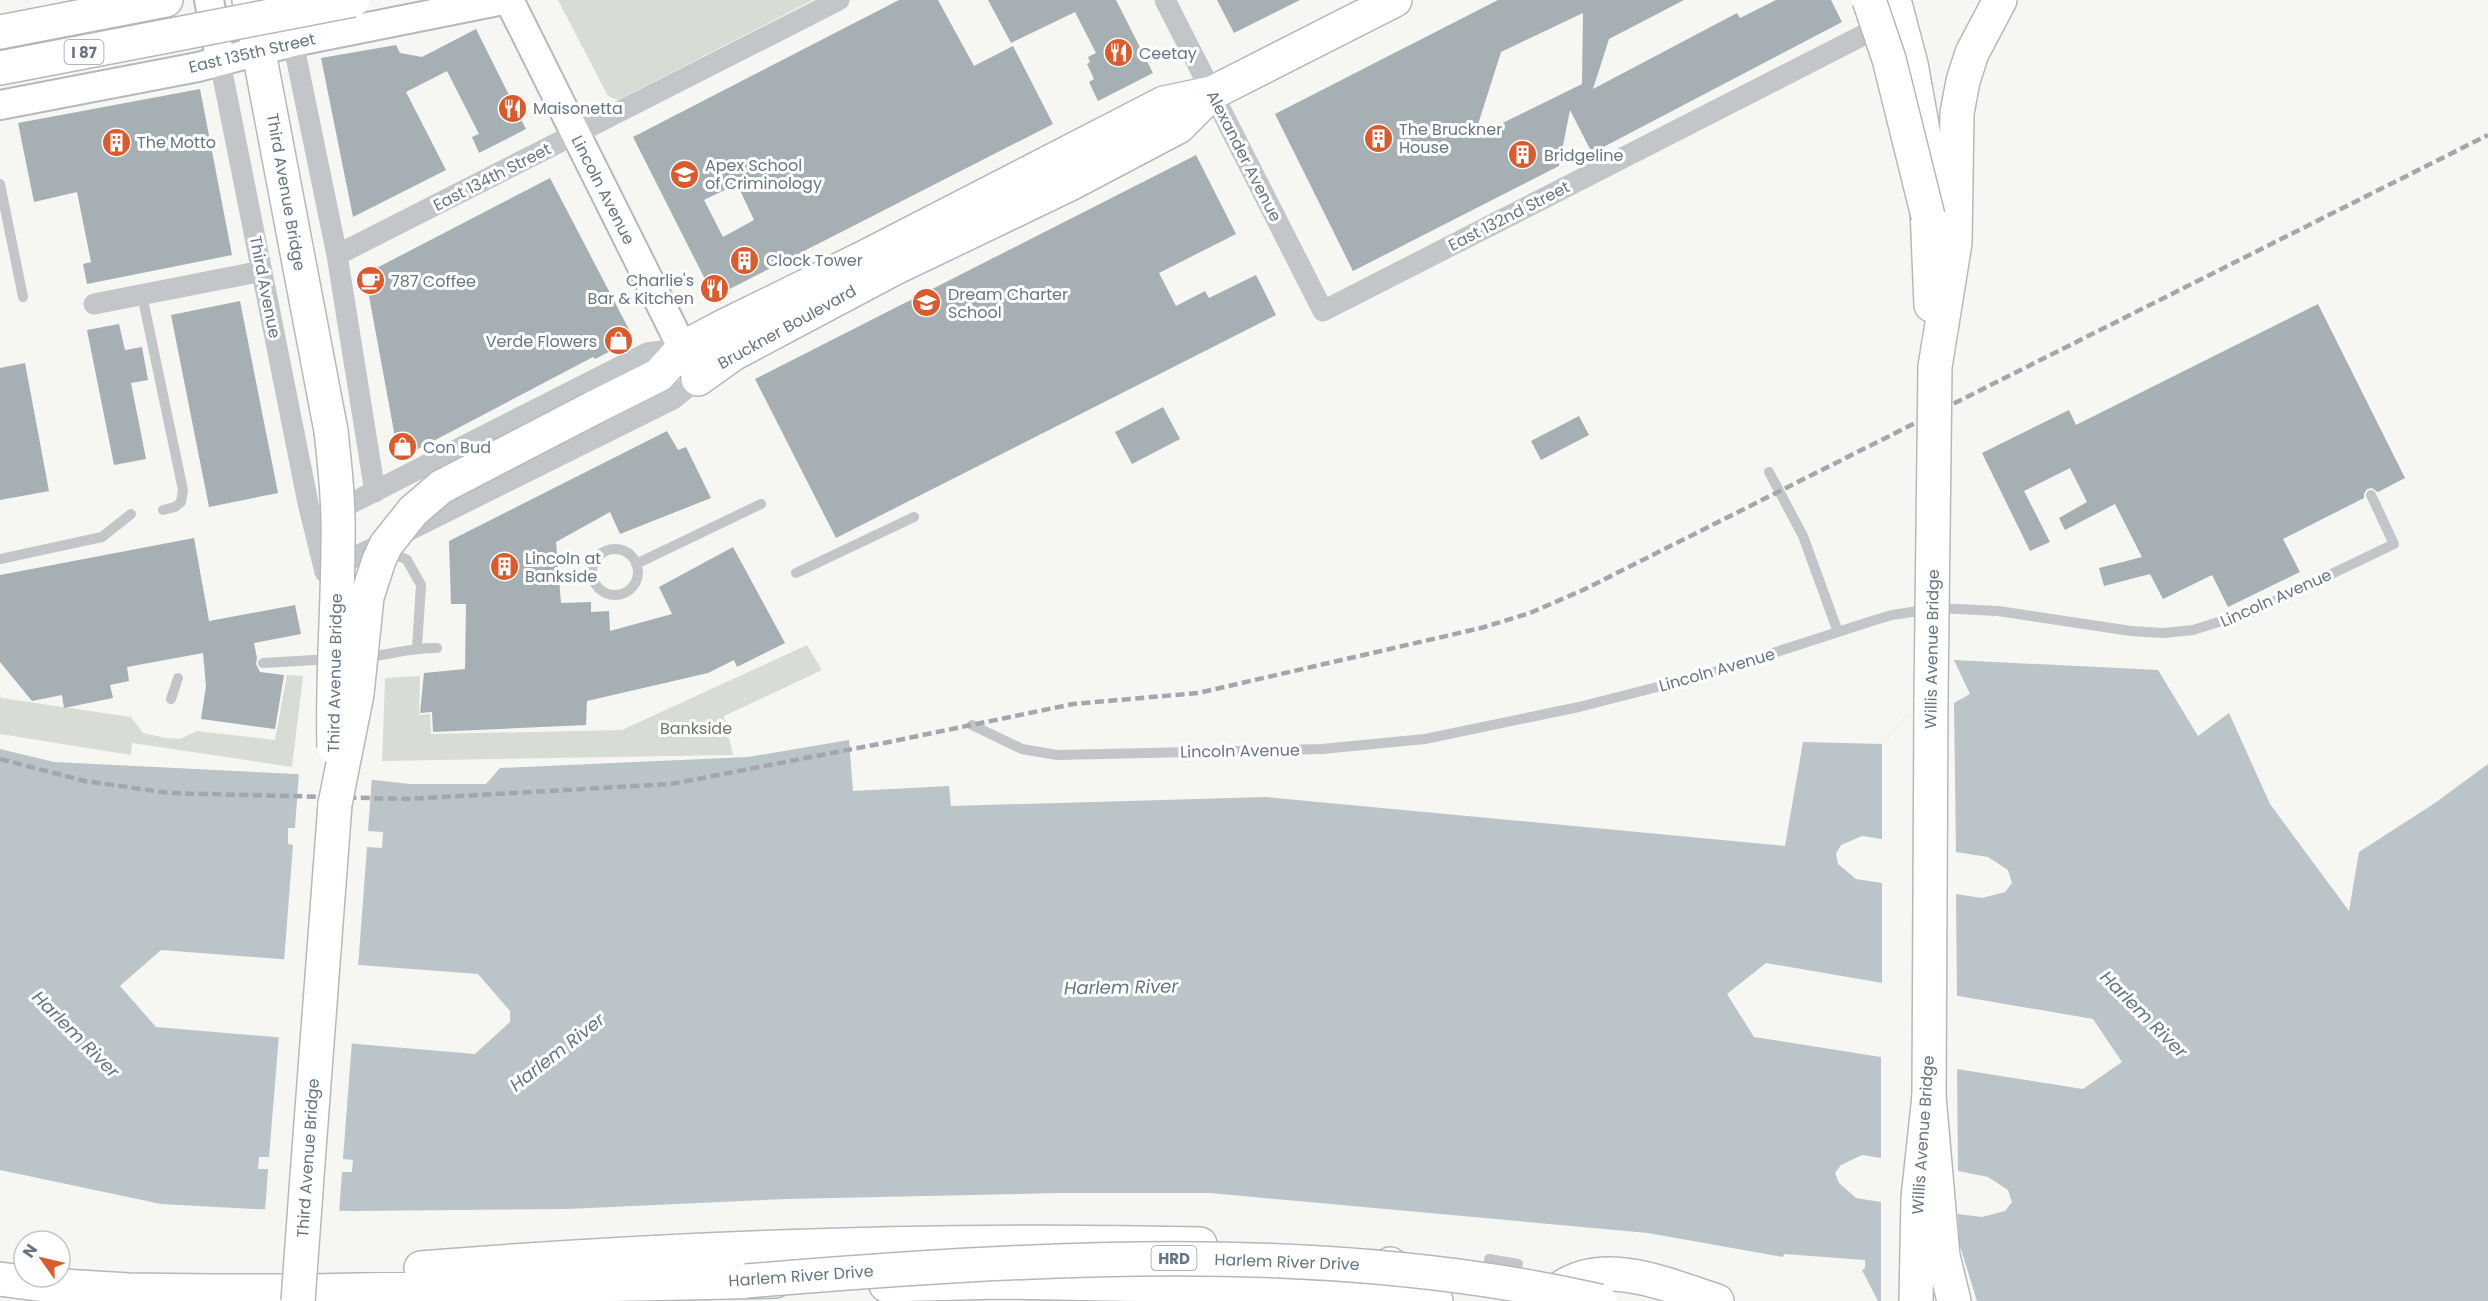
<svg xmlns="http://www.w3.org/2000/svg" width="2488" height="1301" font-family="Poppins,sans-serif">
  <rect width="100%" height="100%" fill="#f6f6f3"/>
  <path fill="#d7ddd4" d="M558 0H813L618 100 608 96Z
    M807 645 822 670 724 716 733 755 382 761 385 678 420 676 419 715 430 714 431 734 622 730Z
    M287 675 303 676 292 767 132 743 131 755 0 734V694L1 698 131 717 143 733 166 738 180 739 197 731 275 740Z"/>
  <path fill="#bac4c9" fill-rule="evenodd" d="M1954 660 2158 670 2198 736 2229 713 2270 804 2349 911 2359 852 2435 803 2488 764V1301H1878L1862 1270 1865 1268V1260L1784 1254 1783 1257 1648 1233 1210 1193H1059L786 1199 567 1209 352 1211 254 1209 161 1204 0 1170V749L54 762 336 776 410 784H486L500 768 748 757 849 740 853 791 949 786 951 806 1266 797 1785 846 1803 742 1882 744ZM161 950 478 974 510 1011V1022L475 1054 156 1027 120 986ZM1766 963 2093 1019 2122 1062 2083 1089 1754 1037 1727 994Z"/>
  <path fill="#f6f6f3" d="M1954 660 1970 694 1954 703 1956 852 1988 857 2008 870 2012 883 2005 892 1982 898 1956 894 1957 999 1882 986V883L1856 879 1838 864 1836 854 1841 845 1862 836 1882 839V744Z
    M299 771 372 777 368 831 383 832 382 848 367 847 358 968 284 962 293 845 288 844V828H295Z
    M279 1035 352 1041 343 1159 353 1160 352 1172H342L339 1214 265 1212 268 1169H258L259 1157H269Z
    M1881 1054 1957 1066 1958 1171 1988 1177 2008 1190 2012 1202 2005 1211 1982 1217 1958 1214 1959 1243 1977 1301H1881V1202L1856 1198 1839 1183 1835 1173 1841 1165 1862 1155 1881 1158Z"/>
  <path fill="#a6afb4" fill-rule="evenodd" d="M899 0H938L974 66 1013 46 1053 124 714 297 633 137ZM737 184 754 220 723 237 704 200Z
    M988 0H1116L1153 73 1098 101 1089 82 1094 79 1087 64 1090 62 1088 57 1096 53 1075 12 1011 43Z
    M1217 0H1300L1234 33Z
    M1498 0H1684L1609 39 1593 89 1737 13 1740 18 1776 0H1831L1842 22 1592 153 1570 110 1559 166 1353 271 1275 114ZM1583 13 1582 84 1474 137 1501 52Z
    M476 29 526 129 479 153 472 137 479 134 447 71 406 92 446 170 353 217 321 58 396 45 400 53 422 57Z
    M200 89 232 255 87 284 83 264 91 262 77 192 34 202 18 123Z
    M1196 155 1236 234 1159 273 1176 306 1205 291 1209 298 1256 275 1276 315 836 538 755 379Z
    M550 178 634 339 595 359 593 357 399 459 365 274Z
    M240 301 278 493 209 507 171 315Z
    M2318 304 2405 478 2378 492 2372 488 2367 489 2364 494V498L2283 539 2300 572 2228 607 2212 575 2163 599 2150 574 2104 586 2099 568 2142 557 2115 504 2065 530 2059 518 2087 502 2070 468 2024 491 2050 542 2030 551 1982 453 2069 410 2076 425Z
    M119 324 125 350 142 347 148 380 131 383 146 459 114 465 87 330Z
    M25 363 49 491 0 500V368Z
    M1163 407 1180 439 1132 464 1115 432Z
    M1579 416 1589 435 1541 460 1531 441Z
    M667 431 678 450 686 447 711 498 620 534 610 512 556 542 561 603 591 602V612L609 611 610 631 672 614 659 587 733 547 785 643 737 667 734 660 708 673 587 701 586 725 433 732 432 712 420 713 424 673 465 669 466 604H451L449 541Z
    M194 538 209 621 295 605 301 634 254 643 257 658 256 664 260 672 284 675 275 729 201 719 206 686 203 653 127 667 129 681 110 685 113 698 64 708 62 695 32 701 0 662V575Z"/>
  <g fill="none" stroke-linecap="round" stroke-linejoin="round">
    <defs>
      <path id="secondary" d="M209 0 218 48
        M509 0 693 369
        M0 105 198 67 293 42 503 0"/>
      <path id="primary" d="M249 0 331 431
        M1894 0 1911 64 1924 136 1931 305
        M1935 367 1955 243 1957 113 1963 81 1972 53 2000 0
        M698 379 733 354 893 269 1070 184 1178 127 1212 93
        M593 408 659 375 683 348 720 328 865 257 1164 103 1212 93 1395 0
        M308 1163 335 804
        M1916 1301 1918 1198 1929 1096 1931 698"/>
      <path id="motorway" d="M0 32 166 0
        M0 68 167 36
        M1929 1096 1943 1256 1954 1301
        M1390 1264 1419 1284 1436 1301
        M421 1268C680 1247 940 1238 1200 1244
        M0 1279 46 1285 129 1290 213 1291H311L775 1281
        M886 1285 998 1282 1165 1285 1406 1301
        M1546 1301C1592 1250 1663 1284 1717 1301"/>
    </defs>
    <use href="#secondary" stroke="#b4b9bd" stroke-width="32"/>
    <use href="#primary" stroke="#b5b9bd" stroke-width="36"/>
    <use href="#motorway" stroke="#b5b8bb" stroke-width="36"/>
    <path stroke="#c2c6c9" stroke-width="10" d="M0 184 23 297
      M142 295 183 490 181 502 175 507 163 510
      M1769 472 1803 536 1838 632
      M592 572a23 23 0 1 1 46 0a23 23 0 1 1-46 0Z
      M387 550 407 560 421 585 417 647
      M0 559 102 537 131 514
      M636 564 761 504
      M796 573 914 517
      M365 657C390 655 412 647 437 648
      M263 663 332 659
      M171 699 178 678
      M972 725 1022 749 1057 755 1322 749 1425 739 1579 707 1708 674 1872 621 1892 615 1938 608 1998 611 2131 631 2163 633 2193 630 2254 611 2394 544 2371 495
      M1489 1259 1518 1264"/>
    <path stroke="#c2c6c9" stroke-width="21" d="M1165 0 1323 311 1887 23
      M293 42 337 255 375 492
      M220 62 308 503 325 572 673 399 698 379
      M337 255 839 0
      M94 304 262 271
      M330 514 647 353 683 348"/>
    <use href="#secondary" stroke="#fff" stroke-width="28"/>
    <use href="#primary" stroke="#fff" stroke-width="33"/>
    <use href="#motorway" stroke="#fff" stroke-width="33"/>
    <path stroke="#a1a7ac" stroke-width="4.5" stroke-dasharray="9 4.5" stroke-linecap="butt" d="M0 759 85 781 169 793 408 799 671 784 889 742 1073 704 1198 693 1481 628 1530 613 1583 590 2488 135"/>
    <defs>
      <path id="primary-bridge" d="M331 431C335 468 339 504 338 541 338 610 332 678 334 747
        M1931 698 1935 367
        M335 804 357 694 367 597 379 560 386 545 413 511 441 487 593 408
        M298 1301 308 1163"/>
      <path id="motorway-bridge" d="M1869 0 1889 59 1928 216
        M167 36 353 0
        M746 1281C1030 1258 1320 1238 1600 1301"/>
    </defs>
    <use href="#primary-bridge" stroke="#b5b9bd" stroke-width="36" stroke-linecap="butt"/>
    <use href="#motorway-bridge" stroke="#b5b8bb" stroke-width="36" stroke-linecap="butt"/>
    <use href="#primary-bridge" stroke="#fff" stroke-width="33"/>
    <use href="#motorway-bridge" stroke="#fff" stroke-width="33"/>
  </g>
  <defs>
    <symbol id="restaurant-disc" viewBox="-11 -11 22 22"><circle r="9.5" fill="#dc5b2d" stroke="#fff"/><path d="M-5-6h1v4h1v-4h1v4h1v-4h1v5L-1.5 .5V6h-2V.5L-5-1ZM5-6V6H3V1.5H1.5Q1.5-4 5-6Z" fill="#fff"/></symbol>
    <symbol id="building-disc" viewBox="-11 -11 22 22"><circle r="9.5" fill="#dc5b2d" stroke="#fff"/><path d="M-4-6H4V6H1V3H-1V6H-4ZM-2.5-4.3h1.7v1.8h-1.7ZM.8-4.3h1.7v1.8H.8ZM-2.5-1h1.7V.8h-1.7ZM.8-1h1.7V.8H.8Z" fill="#fff"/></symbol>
    <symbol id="school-disc" viewBox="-11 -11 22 22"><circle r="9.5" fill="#dc5b2d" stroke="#fff"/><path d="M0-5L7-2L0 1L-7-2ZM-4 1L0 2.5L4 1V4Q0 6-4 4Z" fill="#fff"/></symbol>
    <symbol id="cafe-disc" viewBox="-11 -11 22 22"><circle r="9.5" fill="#dc5b2d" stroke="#fff"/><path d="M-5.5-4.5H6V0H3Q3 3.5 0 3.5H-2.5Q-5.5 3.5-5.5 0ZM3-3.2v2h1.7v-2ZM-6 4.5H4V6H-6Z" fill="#fff"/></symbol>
    <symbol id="shop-disc" viewBox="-11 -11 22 22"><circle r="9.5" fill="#dc5b2d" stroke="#fff"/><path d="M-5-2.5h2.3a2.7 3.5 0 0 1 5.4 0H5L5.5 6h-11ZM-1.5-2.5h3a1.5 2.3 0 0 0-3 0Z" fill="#fff"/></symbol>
  </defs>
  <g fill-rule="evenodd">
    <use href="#restaurant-disc" x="1102" y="36" width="33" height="33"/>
    <use href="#restaurant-disc" x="496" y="92" width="33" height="33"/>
    <use href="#building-disc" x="1362" y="122" width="33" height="33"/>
    <use href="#building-disc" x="100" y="126" width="33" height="33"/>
    <use href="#building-disc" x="1506" y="138" width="33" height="33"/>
    <use href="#school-disc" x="668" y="158" width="33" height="33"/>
    <use href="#building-disc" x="728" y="244" width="33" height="33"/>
    <use href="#cafe-disc" x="354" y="264" width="33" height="33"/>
    <use href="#restaurant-disc" x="698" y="272" width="33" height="33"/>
    <use href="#school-disc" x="910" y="286" width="33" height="33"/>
    <use href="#shop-disc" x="602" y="324" width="33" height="33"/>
    <use href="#shop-disc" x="386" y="430" width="33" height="33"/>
    <use href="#building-disc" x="488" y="550" width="33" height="33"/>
  </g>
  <g text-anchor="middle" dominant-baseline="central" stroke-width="6" stroke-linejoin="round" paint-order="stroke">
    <g fill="#fff" stroke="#949fa8" stroke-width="1.5">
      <rect x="64.5" y="40" width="39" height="24" rx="4.5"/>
      <rect x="1151.5" y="1246" width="45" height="24" rx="4.5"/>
    </g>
    <g font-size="15" font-weight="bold" fill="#667683">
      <text x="84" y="52">I 87</text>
      <text x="1174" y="1258">HRD</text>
    </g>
    <g font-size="16" fill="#667683" stroke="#fff">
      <text transform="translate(252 53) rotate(-13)">East 135th Street</text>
      <text transform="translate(1244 156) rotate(63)">Alexander Avenue</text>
      <text transform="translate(492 177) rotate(-27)">East 134th Street</text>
      <text transform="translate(603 190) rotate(63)">Lincoln Avenue</text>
      <text transform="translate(286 192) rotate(80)">Third Avenue Bridge</text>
      <text transform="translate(1509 216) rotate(-27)">East 132nd Street</text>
      <text transform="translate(265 287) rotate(79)">Third Avenue</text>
      <text transform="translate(787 327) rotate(-29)">Bruckner Boulevard</text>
      <text transform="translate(2276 598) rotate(-24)">Lincoln Avenue</text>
      <text transform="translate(1932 649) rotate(-89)">Willis Avenue Bridge</text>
      <text transform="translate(1717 670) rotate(-16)">Lincoln Avenue</text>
      <text transform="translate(335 673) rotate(-89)">Third Avenue Bridge</text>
      <text transform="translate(1240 751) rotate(-1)">Lincoln Avenue</text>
      <text transform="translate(1923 1135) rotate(-86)">Willis Avenue Bridge</text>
      <text transform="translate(308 1158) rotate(-86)">Third Avenue Bridge</text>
      <text transform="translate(1287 1262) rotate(2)">Harlem River Drive</text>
      <text transform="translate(801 1276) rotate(-4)">Harlem River Drive</text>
    </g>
    <g font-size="16" fill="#667683" stroke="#fff" text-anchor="start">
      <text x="1139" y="53">Ceetay</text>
      <text x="533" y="108">Maisonetta</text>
      <text x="1399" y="129">The Bruckner<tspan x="1399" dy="18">House</tspan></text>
      <text x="137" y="142">The Motto</text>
      <text x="1544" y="155">Bridgeline</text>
      <text x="705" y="165">Apex School<tspan x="705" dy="18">of Criminology</tspan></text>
      <text x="766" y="260">Clock Tower</text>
      <text x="694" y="280" text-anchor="end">Charlie's<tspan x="694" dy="18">Bar &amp; Kitchen</tspan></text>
      <text x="391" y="281">787 Coffee</text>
      <text x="948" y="294">Dream Charter<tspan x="948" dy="18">School</tspan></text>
      <text x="597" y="341" text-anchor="end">Verde Flowers</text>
      <text x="423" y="447">Con Bud</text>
      <text x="525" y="558">Lincoln at<tspan x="525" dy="18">Bankside</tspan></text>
    </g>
    <g font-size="16" fill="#697b65" stroke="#fff">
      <text x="696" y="728">Bankside</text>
    </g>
    <g font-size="18" font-style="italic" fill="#62777f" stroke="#fff">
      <text transform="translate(1121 987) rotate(-1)">Harlem River</text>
      <text transform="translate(2144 1014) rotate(45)">Harlem River</text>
      <text transform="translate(76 1034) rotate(45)">Harlem River</text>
      <text transform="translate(557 1052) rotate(-38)">Harlem River</text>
    </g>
  </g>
  <g transform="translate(42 1259) rotate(304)"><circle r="28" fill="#ffffff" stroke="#c2c8cd" stroke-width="1.5"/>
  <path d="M0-4.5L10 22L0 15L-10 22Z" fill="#dc5b2d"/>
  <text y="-9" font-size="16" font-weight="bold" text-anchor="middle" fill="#667683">N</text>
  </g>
</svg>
